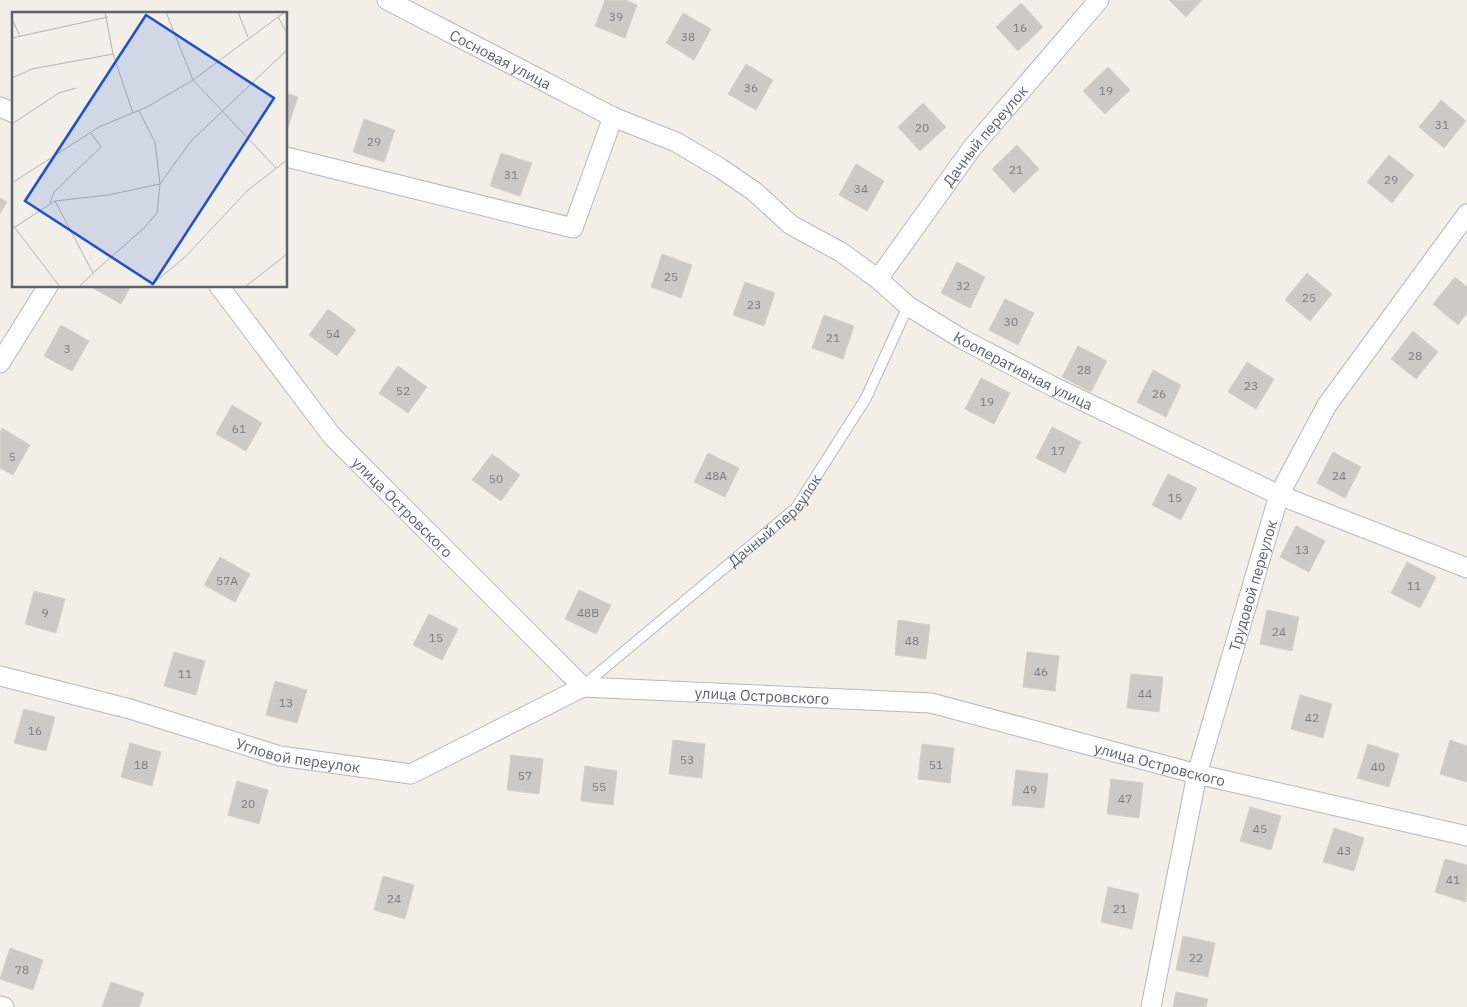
<svg xmlns="http://www.w3.org/2000/svg" width="1467" height="1007" font-family="'IBM Plex Sans',sans-serif">
  <rect width="100%" height="100%" fill="#f1efe8"/>
  <path fill="#cccac5" stroke="#d6d1c6" d="M605 0H625L637 5 625 38 595 26Z
    M1169 0H1202L1186 17Z
    M1021 3 1043 27 1018 51 996 27Z
    M683 13 711 29 694 60 666 43Z
    M746 64 773 80 756 110 728 94Z
    M1108 67 1130 90 1105 114 1083 91Z
    M286 93 298 97 287 130H286Z
    M1441 100 1466 121 1444 148 1419 127Z
    M923 103 946 127 920 151 898 127Z
    M364 119 395 130 384 162 353 152Z
    M1017 145 1039 169 1014 193 992 169Z
    M501 153 532 163 520 196 490 186Z
    M1389 155 1414 175 1392 203 1367 182Z
    M856 164 884 181 867 211 839 195Z
    M0 198 7 202 0 214Z
    M662 254 692 265 681 298 651 287Z
    M957 262 985 277 970 308 941 293Z
    M1307 273 1332 294 1310 321 1285 300Z
    M1455 277 1467 287V313L1458 325 1433 304Z
    M745 282 775 293 764 326 733 315Z
    M94 286H131L121 304 93 288Z
    M1005 299 1034 313 1018 345 989 330Z
    M328 309 356 330 337 356 309 335Z
    M824 315 854 326 843 359 812 348Z
    M61 325 89 341 72 371 44 356Z
    M1413 331 1438 352 1416 379 1391 359Z
    M1078 346 1107 361 1091 392 1062 377Z
    M1247 362 1274 379 1256 409 1228 392Z
    M398 366 427 387 408 413 379 393Z
    M1153 370 1181 385 1166 417 1137 402Z
    M981 378 1010 393 994 424 965 409Z
    M232 405 262 423 246 451 216 434Z
    M1052 427 1081 442 1065 473 1036 458Z
    M2 428 30 445 13 475 0 468V432Z
    M1333 452 1361 467 1345 498 1317 483Z
    M708 453 739 468 725 497 694 482Z
    M492 454 520 475 501 501 472 480Z
    M1168 474 1197 488 1181 520 1152 505Z
    M1296 526 1325 541 1309 572 1280 557Z
    M220 557 250 574 235 602 204 585Z
    M1407 562 1436 577 1420 608 1391 593Z
    M579 590 611 605 596 634 565 619Z
    M34 591 65 599 56 633 25 624Z
    M1267 610 1299 617 1292 651 1260 644Z
    M429 614 458 629 442 660 413 645Z
    M898 620 930 625 926 659 895 655Z
    M174 652 205 661 196 695 164 686Z
    M1027 652 1059 656 1055 691 1023 687Z
    M1131 674 1163 677 1159 712 1127 708Z
    M275 681 307 690 297 723 266 715Z
    M1300 695 1332 704 1323 738 1291 729Z
    M24 709 55 717 46 751 14 743Z
    M673 740 705 744 702 778 669 774Z
    M1450 740 1467 746V782L1440 774Z
    M130 743 161 752 152 786 121 777Z
    M922 744 954 748 950 783 918 779Z
    M1368 744 1399 754 1389 787 1357 778Z
    M511 755 543 759 539 794 507 790Z
    M585 766 617 771 613 805 581 801Z
    M1016 770 1048 774 1044 808 1012 805Z
    M1111 779 1143 783 1139 818 1107 814Z
    M237 781 268 790 259 824 228 815Z
    M1250 807 1281 816 1271 850 1240 841Z
    M1334 828 1364 838 1354 871 1323 862Z
    M1445 859 1467 865 1466 902 1435 892Z
    M383 876 414 885 405 919 374 910Z
    M1108 887 1139 894 1132 929 1101 922Z
    M1183 936 1215 943 1208 977 1176 970Z
    M10 948 43 960 33 990 0 979Z
    M111 982 144 993 139 1007H102Z
    M1176 992 1208 999 1206 1007H1173Z"/>
  <g fill="none" stroke-linecap="round" stroke-linejoin="round">
    <defs>
      <g id="lane">
        <path id="s1" d="M583 686 796 508 866 398 908 306"/>
      </g>
      <g id="street">
        <path id="s2" d="M387 0 613 117 676 142 720 168 755 192 791 225 841 252 878 279 908 306 962 339 1054 387 1279 495 1467 568"/>
        <path d="M0 107 14 113"/>
        <path d="M286 157 573 228 613 117"/>
        <path id="s3" d="M878 279 972 148 1099 0"/>
        <path id="s4" d="M219 286 332 436 583 687 931 703 1197 774 1467 836"/>
        <path d="M0 363 48 286"/>
        <path id="s5" d="M0 676 130 709 280 756 411 774 583 687"/>
        <path d="M0 1006 4 1007"/>
        <path id="s6" d="M1151 1007 1197 774 1279 495 1327 405 1467 214"/>
      </g>
    </defs>
    <use href="#lane" stroke="#b5b8bc" stroke-width="12"/>
    <use href="#street" stroke="#b5b8bc" stroke-width="21"/>
    <use href="#lane" stroke="#fff" stroke-width="10"/>
    <use href="#street" stroke="#fff" stroke-width="19"/>
  </g>
  <g text-anchor="middle" dominant-baseline="central" stroke-width="5" stroke-linejoin="round" paint-order="stroke">
    <g font-size="12" fill="#7a7d7f">
      <text x="616" y="16">39</text>
      <text x="1020" y="27">16</text>
      <text x="688" y="36">38</text>
      <text x="751" y="87">36</text>
      <text x="1106" y="90">19</text>
      <text x="1442" y="124">31</text>
      <text x="922" y="127">20</text>
      <text x="374" y="141">29</text>
      <text x="1016" y="169">21</text>
      <text x="511" y="174">31</text>
      <text x="1391" y="179">29</text>
      <text x="861" y="188">34</text>
      <text x="671" y="276">25</text>
      <text x="963" y="285">32</text>
      <text x="1309" y="297">25</text>
      <text x="754" y="304">23</text>
      <text x="1011" y="321">30</text>
      <text x="333" y="333">54</text>
      <text x="833" y="337">21</text>
      <text x="67" y="348">3</text>
      <text x="1415" y="355">28</text>
      <text x="1084" y="369">28</text>
      <text x="1251" y="385">23</text>
      <text x="403" y="390">52</text>
      <text x="1159" y="393">26</text>
      <text x="987" y="401">19</text>
      <text x="239" y="428">61</text>
      <text x="1058" y="450">17</text>
      <text x="12" y="456">5</text>
      <text x="716" y="475">48А</text>
      <text x="1339" y="475">24</text>
      <text x="496" y="478">50</text>
      <text x="1175" y="497">15</text>
      <text x="1302" y="549">13</text>
      <text x="227" y="580">57А</text>
      <text x="1414" y="585">11</text>
      <text x="45" y="612">9</text>
      <text x="588" y="612">48В</text>
      <text x="1279" y="631">24</text>
      <text x="436" y="637">15</text>
      <text x="912" y="640">48</text>
      <text x="1041" y="671">46</text>
      <text x="185" y="673">11</text>
      <text x="1145" y="693">44</text>
      <text x="286" y="702">13</text>
      <text x="1312" y="717">42</text>
      <text x="35" y="730">16</text>
      <text x="687" y="759">53</text>
      <text x="141" y="764">18</text>
      <text x="936" y="764">51</text>
      <text x="1378" y="766">40</text>
      <text x="525" y="775">57</text>
      <text x="599" y="786">55</text>
      <text x="1030" y="789">49</text>
      <text x="1125" y="798">47</text>
      <text x="248" y="803">20</text>
      <text x="1260" y="828">45</text>
      <text x="1344" y="850">43</text>
      <text x="1453" y="879">41</text>
      <text x="394" y="898">24</text>
      <text x="1120" y="908">21</text>
      <text x="1196" y="957">22</text>
      <text x="22" y="969">78</text>
    </g>
    <g font-size="15" fill="#5f6368" stroke="#fff">
      <text stroke="none"><textPath href="#s2" startOffset="128">Сосновая улица</textPath></text>
      <text stroke="none"><textPath href="#s3" startOffset="179">Дачный переулок</textPath></text>
      <text stroke="none"><textPath href="#s2" startOffset="740">Кооперативная улица</textPath></text>
      <text stroke="none"><textPath href="#s4" startOffset="288">улица Островского</textPath></text>
      <text stroke="none"><textPath href="#s1" startOffset="254">Дачный переулок</textPath></text>
      <text stroke="none"><textPath href="#s6" startOffset="434">Трудовой переулок</textPath></text>
      <text stroke="none"><textPath href="#s4" startOffset="722">улица Островского</textPath></text>
      <text stroke="none"><textPath href="#s5" startOffset="309">Угловой переулок</textPath></text>
      <text stroke="none"><textPath href="#s4" startOffset="1128">улица Островского</textPath></text>
    </g>
  </g>
  <g transform="translate(12 12)">
    <rect width="275" height="275" fill="#f1efe8"/>
    <path fill="none" stroke="#b3b3b1" stroke-width="1" d="M93 0 101 42 121 101M154 0 181 68 264 156M226 0 236 25M266 5 275 21M0 7 8 24M0 26 96 5M0 66 20 57 101 42M0 112 47 81 64 76M0 171 87 115 135 95 181 68 273 0M43 189 81 261 132 216 145 201 148 172 143 130 127 99M38 191 42 180 89 135 79 121M0 212 48 275M0 217 43 189 96 183 148 172 179 129 275 38M67 275 81 261M137 275 173 245 236 178 275 148M233 275 275 242"/>
    <path fill="#1d4ed8" fill-opacity="0.15" stroke="#1d4ed8" stroke-width="2.5" d="M134 3 262 86 141 272 13 189Z"/>
    <rect width="275" height="275" fill="none" stroke="#5f6368" stroke-width="2.5"/>
  </g>
</svg>
